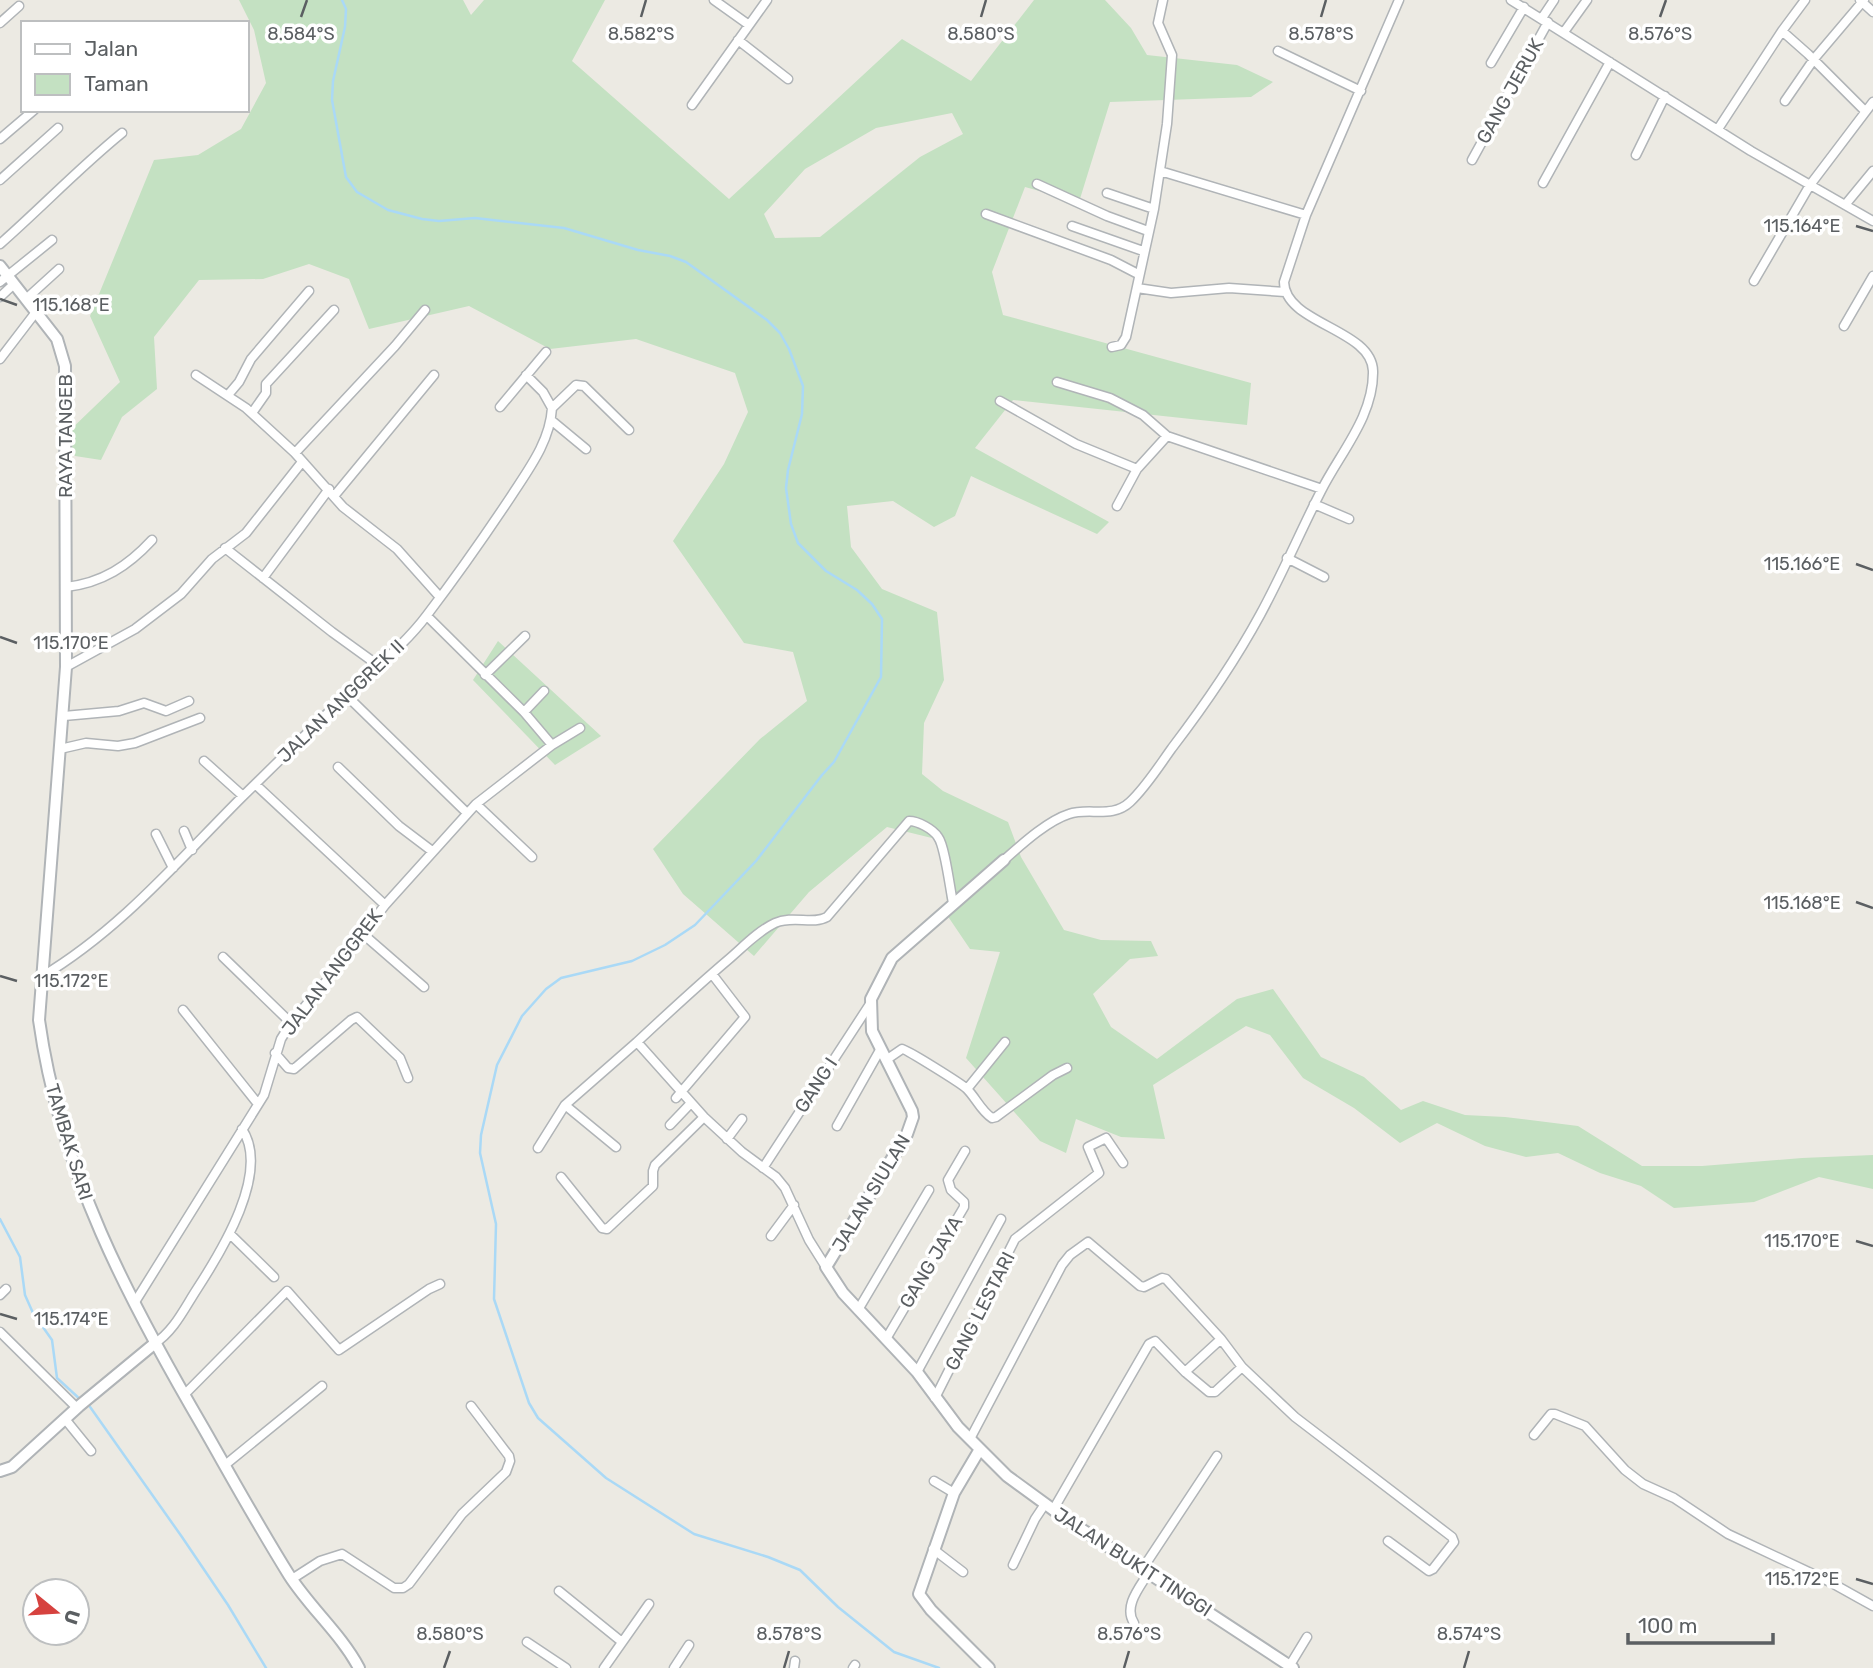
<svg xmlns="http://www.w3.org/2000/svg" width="1873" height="1668" font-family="Rubik,sans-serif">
  <rect width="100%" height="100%" fill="#eceae3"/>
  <path fill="#c4e1c2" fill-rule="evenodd" d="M239 0H463L471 15 484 0H605L572 61 729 199 902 39 971 81 1034 0H1105L1131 28 1147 55 1237 65 1273 82 1251 97 1110 102 1079 202 1025 187 992 272 1003 315 1251 383 1247 425 1013 400 975 448 1109 522 1097 534 971 476 955 516 934 527 893 501 847 506 851 547 882 589 937 612 944 680 924 723 922 774 943 791 1008 822 1021 857 1064 930 1101 940 1151 941 1158 956 1130 959 1093 994 1111 1027 1157 1059 1237 999 1273 989 1321 1057 1364 1077 1401 1110 1423 1101 1465 1115 1505 1117 1578 1126 1642 1166H1702L1802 1158 1873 1155V1189L1819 1177 1754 1202 1674 1208 1641 1186 1600 1173 1558 1153 1526 1157 1485 1146 1437 1123 1400 1143 1354 1108 1303 1078 1270 1035 1246 1026 1153 1085 1165 1139 1121 1137 1076 1119 1066 1153 1040 1141 966 1058 1000 952 970 949 949 918 940 840 887 827 809 892 754 956 683 894 653 849 760 739 807 701 793 652 744 643 673 541 724 464 748 412 735 373 636 339 550 349 469 306 369 329 349 279 309 264 263 279 199 280 154 337 157 389 122 417 101 460 75 456 65 435 120 382 90 316 154 160 198 155 241 129 266 83 254 30ZM952 113 963 134 920 157 820 237 775 238 764 214 805 169 876 128Z
    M498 641 601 736 555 765 473 680Z"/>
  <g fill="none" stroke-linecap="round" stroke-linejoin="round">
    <path stroke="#aad9f6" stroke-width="2.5" d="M342 0 346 9 345 27 333 81 332 100 346 177 357 192 388 210 422 219 439 221 475 218 564 228 638 250 670 256 686 262 767 320 780 333 789 349 803 386 802 414 788 470 786 488 791 524 798 543 826 571 857 590 872 604 882 619 881 677 834 762 822 775 756 861 695 925 665 945 632 961 561 978 546 989 522 1016 497 1065 481 1135 480 1153 496 1224 494 1299 529 1403 538 1418 606 1478 694 1534 768 1557 800 1570 838 1607 894 1652 939 1668
      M0 1219 20 1257 25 1295 33 1313 52 1340 57 1378 82 1401
      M88 1404 182 1537 228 1605 266 1668"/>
    <defs>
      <path id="minor" d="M714 0 749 25
        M1511 0 1751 151 1873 221
        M1860 0 1873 12
        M1542 18 1554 0
        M0 23 19 6
        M1782 31 1808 54 1865 111
        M1564 32 1587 0
        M738 40 788 79
        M1278 51 1361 91
        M1491 63 1524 7
        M1785 101 1814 59 1864 0
        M692 105 767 0
        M1718 129 1782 31 1805 0
        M0 139 34 110
        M1636 155 1665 96
        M1472 160 1548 22
        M1160 171 1306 215
        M0 180 58 128
        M1543 183 1610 62
        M1037 184 1107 216 1148 231
        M1107 193 1154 209
        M1845 205 1873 171
        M986 214 1111 260 1138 274
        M1072 226 1143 251
        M0 244C41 208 80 167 122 133
        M1754 281 1810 185 1873 102
        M0 282 52 240
        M1137 288 1171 293 1229 288 1285 292
        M0 297 14 284
        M26 299 59 269
        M1844 326 1873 276
        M1112 347 1121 345 1126 337 1154 209 1167 124 1172 55 1158 23 1163 0
        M0 359 36 312
        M196 375 246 408 295 453 343 507 397 549 439 596
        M1057 382 1110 398 1143 415 1167 436 1322 489
        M228 395 239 382 251 359 309 291
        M1000 401 1076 444 1137 469
        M500 407 546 352
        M552 408 576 385 584 386 629 430
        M252 413 266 393V384L334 310
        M551 420 586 449
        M295 453 395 346 425 310
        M335 495 434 375
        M1314 504 1349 519
        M1117 506 1137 469 1167 436
        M225 548 332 632 379 666
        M1287 558 1324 577
        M263 578 329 489
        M66 587C102 583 128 566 152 540
        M427 616 524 712 552 745
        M66 667 135 629 181 594 212 559 246 533 302 462
        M485 675 525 636
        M346 695 467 813
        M524 712 544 691
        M64 716 119 711 144 703 166 711 189 701
        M60 749 86 743 118 746 135 743 200 718
        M204 761 243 796
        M338 767 399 826 432 851
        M256 785 385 905
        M476 804 532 857
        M184 831 192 850
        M156 834 173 868
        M1004 860C1021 845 1047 821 1069 814 1089 807 1112 819 1130 802 1146 787 1159 766 1172 748 1204 706 1235 661 1260 615 1282 575 1300 532 1321 491 1340 453 1374 416 1373 371 1372 329 1285 324 1284 282L1306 215 1399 0
        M363 934 424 987
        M223 957 291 1023
        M41 977C120 930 178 861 242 797 276 764 310 730 344 697 372 670 404 646 427 615 456 577 484 537 510 498 528 470 550 442 552 408L543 392 526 375
        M183 1010 258 1104
        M275 1053 288 1068 294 1069 351 1020 357 1017 400 1058 408 1078
        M886 1060 902 1049C906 1049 962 1084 967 1089 976 1098 981 1111 992 1118L996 1117 1053 1075 1067 1068
        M967 1089 1005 1042
        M676 1098 745 1017 712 974
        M565 1105 616 1147
        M670 1125 691 1103
        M837 1126 880 1050
        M727 1139 742 1119
        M538 1148 565 1105 637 1042
        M763 1168 870 1004
        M561 1177 602 1228 607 1229 653 1186V1171L655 1165 704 1117
        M231 1235 274 1277
        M771 1236 794 1205
        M826 1267 809 1240 785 1188 776 1177 742 1152 704 1117 637 1042C667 1014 697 986 729 959 743 947 758 931 775 923 793 915 813 925 827 917L909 821C918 821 933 829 938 837 945 846 950 889 953 903
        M0 1295 6 1289
        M135 1302 264 1095 281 1039 291 1023 343 961 385 905 476 804 552 745 580 728
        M858 1310 929 1190
        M0 1332 77 1408
        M886 1339 964 1207V1202L951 1190 948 1180 965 1151
        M154 1344C174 1331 184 1309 197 1289 221 1252 271 1172 242 1129
        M917 1372 1001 1219
        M1185 1372 1221 1339
        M184 1395 287 1291 339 1350 429 1289 440 1284
        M935 1398 1015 1239 1099 1173 1088 1147 1106 1138 1123 1163
        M65 1419 91 1451
        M1534 1435 1551 1414H1555L1585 1426 1625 1470 1643 1484 1674 1498 1728 1534 1830 1582 1873 1606
        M970 1439 1062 1265 1070 1255 1088 1242 1140 1286 1144 1287 1162 1278 1166 1279 1221 1339 1242 1367
        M225 1465 322 1386
        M934 1481 954 1493
        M1053 1510 1149 1344 1155 1341 1185 1372 1209 1392H1215L1242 1367 1295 1417 1452 1537 1454 1542 1433 1569 1429 1571 1388 1541
        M933 1549 963 1572
        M1013 1565 1035 1519 1045 1504
        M1143 1568 1217 1456
        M292 1579 320 1561 342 1554 394 1588H403L409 1584 462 1514 506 1472 510 1461 509 1456 471 1406
        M559 1591 622 1642
        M1134 1623C1123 1606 1140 1587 1149 1572
        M527 1642 566 1668
        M1290 1665 1307 1637
        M604 1668 649 1604
        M674 1668 689 1645
        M794 1668 795 1661
        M853 1668 855 1665"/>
      <path id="tertiary" d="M0 266 57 339 65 366 66 667 39 1020C60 1171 128 1299 204 1429 232 1478 259 1527 289 1575 310 1608 341 1634 359 1668
        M1004 860 892 958 871 999 872 1031 912 1111 913 1117 907 1134 826 1267 843 1293 917 1372 958 1427 1007 1476 1066 1519 1293 1668
        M980 1449 954 1493 919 1594 931 1610 989 1668
        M0 1471 12 1467 79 1406 154 1344"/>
    </defs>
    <use href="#minor" stroke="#b0b4b7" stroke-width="11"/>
    <use href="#tertiary" stroke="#b0b4b7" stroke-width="14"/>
    <use href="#minor" stroke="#fff" stroke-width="8"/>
    <use href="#tertiary" stroke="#fff" stroke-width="10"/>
  </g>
  <path fill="none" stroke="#5b5f62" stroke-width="2.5" d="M301 17 307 0M641 17 646 0M981 17 986 0M1321 17 1326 0M1660 17 1666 0M1856 226 1873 231M0 299 17 305M1856 564 1873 570M0 637 17 643M1856 902 1873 908M0 976 17 981M1856 1241 1873 1246M0 1314 17 1319M1856 1579 1873 1584M444 1668 450 1651M784 1668 789 1651M1124 1668 1129 1651M1464 1668 1469 1651"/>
  <g text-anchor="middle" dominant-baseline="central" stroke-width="7" stroke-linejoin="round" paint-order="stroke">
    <g font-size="19" fill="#5b5f62" stroke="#fff">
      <text transform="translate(1510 91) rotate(-61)">GANG JERUK</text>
      <text transform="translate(65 436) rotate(-90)">RAYA TANGEB</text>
      <text transform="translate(341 701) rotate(-44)">JALAN ANGGREK II</text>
      <text transform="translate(332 972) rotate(-53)">JALAN ANGGREK</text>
      <text transform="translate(816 1085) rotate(-57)">GANG I</text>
      <text transform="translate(69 1142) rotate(73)">TAMBAK SARI</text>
      <text transform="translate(871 1193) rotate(-59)">JALAN SIULAN</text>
      <text transform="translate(931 1262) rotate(-59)">GANG JAYA</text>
      <text transform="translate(980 1311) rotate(-63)">GANG LESTARI</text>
      <text transform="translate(1133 1562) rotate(33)">JALAN BUKIT TINGGI</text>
    </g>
  </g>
  <g font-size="18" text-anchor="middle" fill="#5b5f62" stroke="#fff" stroke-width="7" stroke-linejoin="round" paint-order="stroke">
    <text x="301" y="40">8.584°S</text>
    <text x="641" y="40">8.582°S</text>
    <text x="981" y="40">8.580°S</text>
    <text x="1321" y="40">8.578°S</text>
    <text x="1660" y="40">8.576°S</text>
    <text x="1802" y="232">115.164°E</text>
    <text x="71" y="311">115.168°E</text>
    <text x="1802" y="570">115.166°E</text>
    <text x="71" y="649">115.170°E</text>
    <text x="1802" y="909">115.168°E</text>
    <text x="71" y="987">115.172°E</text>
    <text x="1802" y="1247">115.170°E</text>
    <text x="71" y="1325">115.174°E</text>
    <text x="1802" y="1585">115.172°E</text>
    <text x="450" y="1640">8.580°S</text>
    <text x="789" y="1640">8.578°S</text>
    <text x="1129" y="1640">8.576°S</text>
    <text x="1469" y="1640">8.574°S</text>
  </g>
  <rect x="21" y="21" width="228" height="91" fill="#ffffff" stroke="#bdbfc0" stroke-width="2"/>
  <rect x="35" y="44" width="35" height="10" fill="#ffffff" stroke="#bdbfc0" stroke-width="2"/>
  <text x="84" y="56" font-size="21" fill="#5b5f62">Jalan</text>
  <rect x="35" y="74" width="35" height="21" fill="#c4e1c2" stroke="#bdbfc0" stroke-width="2"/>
  <text x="84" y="91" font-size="21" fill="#5b5f62">Taman</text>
  <g transform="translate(56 1612) rotate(108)"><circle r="33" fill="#ffffff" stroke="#bdbfc0" stroke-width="2"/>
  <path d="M0-5L12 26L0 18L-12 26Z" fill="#d6423f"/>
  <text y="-10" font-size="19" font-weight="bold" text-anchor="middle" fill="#5b5f62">U</text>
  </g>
  <path d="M1628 1633v10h145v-10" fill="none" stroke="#5b5f62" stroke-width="3.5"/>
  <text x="1638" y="1633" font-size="21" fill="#5b5f62" stroke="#ffffff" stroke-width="5" paint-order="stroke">100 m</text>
</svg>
